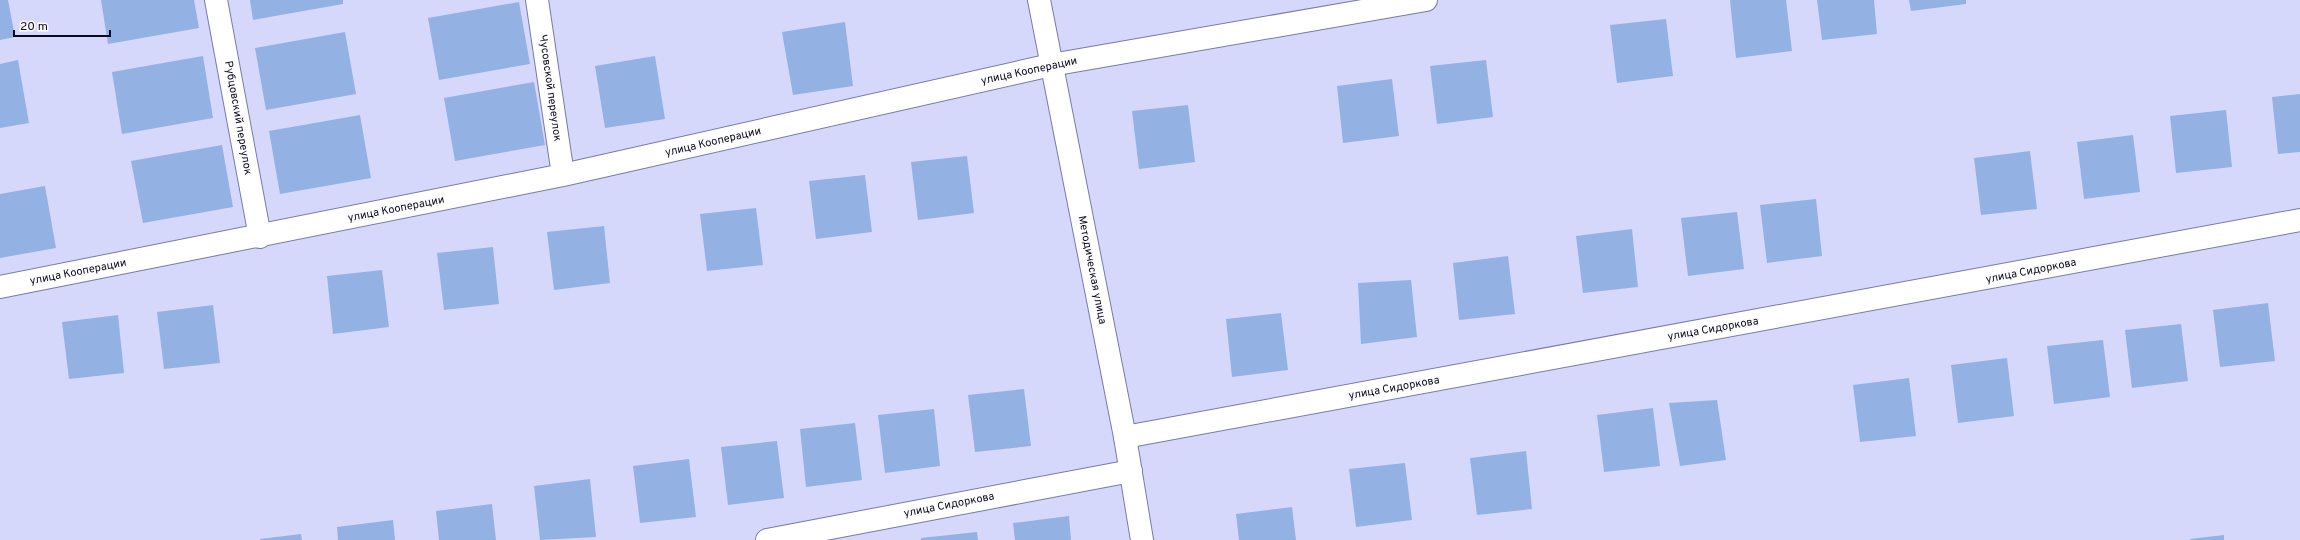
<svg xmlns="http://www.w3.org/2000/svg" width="2300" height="540" font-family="Overpass,sans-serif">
  <rect width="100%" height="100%" fill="#d5d8fb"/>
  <path fill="#94b1e4" d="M0 0H8L15 37 0 40Z
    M101 0H194L199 28 108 44Z
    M250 0H343V4L253 20Z
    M1730 0H1786L1792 51 1736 58Z
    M1817 0H1874L1877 34 1822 40Z
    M1909 0H1966V4L1911 11Z
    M519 2 530 64 439 80 428 18Z
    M1666 19 1673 76 1617 83 1610 25Z
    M845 22 853 86 793 95 782 32Z
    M345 32 356 94 266 110 255 48Z
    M203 56 213 118 122 134 112 72Z
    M655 56 665 119 605 128 595 66Z
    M18 60 29 123 0 128V64Z
    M1486 60 1493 117 1437 124 1430 66Z
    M1392 79 1399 136 1343 143 1337 86Z
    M534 82 545 145 455 161 444 98Z
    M2300 94V152L2278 154 2272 97Z
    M1188 105 1195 162 1139 169 1132 111Z
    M2226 110 2232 167 2176 173 2170 116Z
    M360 115 371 178 280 194 269 131Z
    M2133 135 2140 192 2084 199 2077 142Z
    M222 145 233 207 143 223 131 161Z
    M2030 151 2037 209 1981 215 1974 158Z
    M967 156 974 213 918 220 911 162Z
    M865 175 872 232 816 239 809 181Z
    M45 186 56 248 0 258V194Z
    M1816 199 1822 256 1767 263 1760 205Z
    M756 208 763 265 707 271 700 214Z
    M1737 212 1744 269 1688 276 1681 218Z
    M604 226 610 283 554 290 547 232Z
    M1632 229 1638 287 1583 293 1576 236Z
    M493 247 499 304 444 310 437 253Z
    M1508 256 1515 314 1459 320 1453 263Z
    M382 270 389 327 333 334 327 276Z
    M1411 280 1417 337 1361 344 1358 283Z
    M2268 303 2275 361 2220 367 2213 310Z
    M213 305 220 363 164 369 157 312Z
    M1281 313 1288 370 1232 377 1226 319Z
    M118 315 124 373 69 379 62 322Z
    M2181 324 2188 381 2132 388 2125 330Z
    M2103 340 2110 397 2054 404 2047 346Z
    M2007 358 2014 416 1958 423 1951 365Z
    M1909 378 1916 436 1860 442 1853 385Z
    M1024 389 1031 446 975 452 968 395Z
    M1717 400 1726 460 1680 466 1669 403Z
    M1653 408 1660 466 1604 472 1597 415Z
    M934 409 940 466 885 473 878 415Z
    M855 423 862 480 806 487 800 429Z
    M777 441 784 498 728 505 721 447Z
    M1526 451 1532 509 1477 515 1470 458Z
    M689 459 696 517 640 523 633 466Z
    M1405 463 1412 520 1356 527 1349 469Z
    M590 479 596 537 540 540 534 486Z
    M492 504 496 540H439L436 511Z
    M1292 507 1296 540H1239L1236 514Z
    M1069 516 1071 540H1015L1013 523Z
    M393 520 395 540H338L337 527Z
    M977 532 978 540H921V538Z
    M301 534 302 540H260V539Z
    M2224 535V540H2190V539Z"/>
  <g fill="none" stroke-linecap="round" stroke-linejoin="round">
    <defs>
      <path id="minor" d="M216 0 260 237
        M537 0 563 175
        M0 287 563 175 1051 65 1426 0
        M1125 437 2300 220
        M767 540 1131 471"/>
      <path id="secondary" d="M1039 0 1125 437 1142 540"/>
    </defs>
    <use href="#minor" stroke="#777aaf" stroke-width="24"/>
    <use href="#secondary" stroke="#777aaf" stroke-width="24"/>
    <use href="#minor" stroke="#fff" stroke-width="22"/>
    <use href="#secondary" stroke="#fff" stroke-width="22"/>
  </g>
  <g text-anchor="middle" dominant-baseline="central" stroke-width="3" stroke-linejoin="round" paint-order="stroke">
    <g font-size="11" fill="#0b0b1f" stroke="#fcfcfc">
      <text transform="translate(1029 71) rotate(-12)">улица Кооперации</text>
      <text transform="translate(550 88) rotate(82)">Чусовской переулок</text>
      <text transform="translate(238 118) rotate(80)">Рубцовский переулок</text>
      <text transform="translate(713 142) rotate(-13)">улица Кооперации</text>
      <text transform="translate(396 209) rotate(-11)">улица Кооперации</text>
      <text transform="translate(1092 270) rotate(79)">Методическая улица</text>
      <text transform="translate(2031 271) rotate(-11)">улица Сидоркова</text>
      <text transform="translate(78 272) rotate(-11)">улица Кооперации</text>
      <text transform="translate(1713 329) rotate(-10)">улица Сидоркова</text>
      <text transform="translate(1394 388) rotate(-10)">улица Сидоркова</text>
      <text transform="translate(949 505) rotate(-11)">улица Сидоркова</text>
    </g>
  </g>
  <path d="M14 30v6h96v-6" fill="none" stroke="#0b0b1f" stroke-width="2"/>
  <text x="20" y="30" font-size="12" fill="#0b0b1f" stroke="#fcfcfc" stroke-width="3" paint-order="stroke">20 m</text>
</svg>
